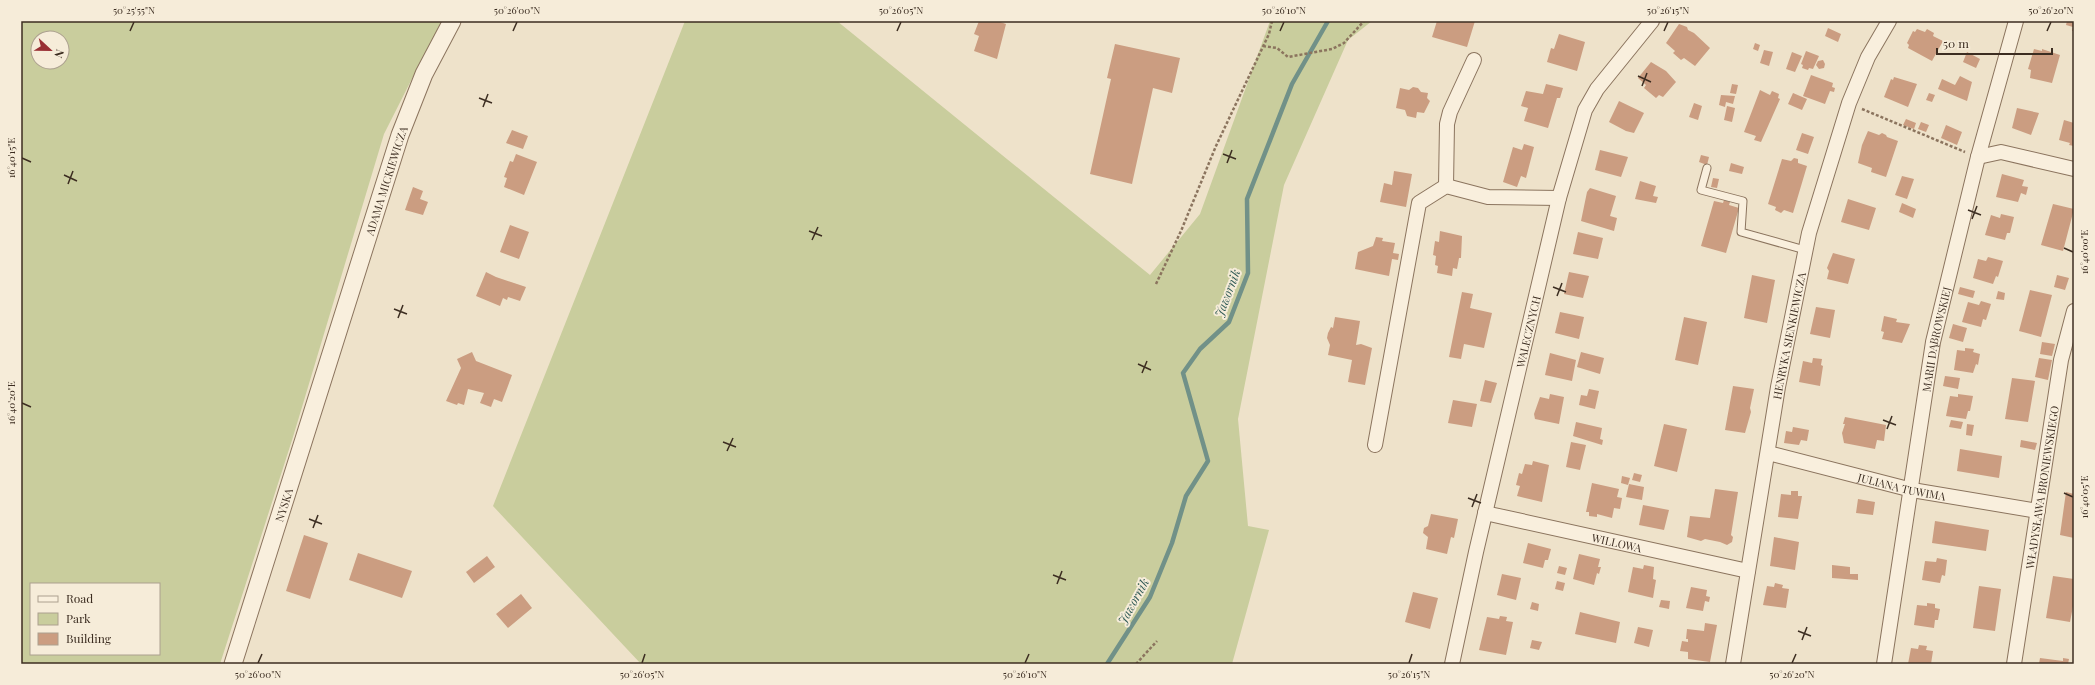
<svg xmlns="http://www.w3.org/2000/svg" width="2095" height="685" font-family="'Playfair Display',serif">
  <rect width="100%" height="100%" fill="#eee2ca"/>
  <path fill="#c9cd9d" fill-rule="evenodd" d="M21 21H444L428 47 384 134 293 437 220 664H21ZM38 38H62V62H38ZM31 584H159V654H31Z
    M685 21H837L1150 275 1200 214 1270 21H1372L1348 40 1284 185 1238 419 1248 526 1269 530 1232 664H641L493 506Z"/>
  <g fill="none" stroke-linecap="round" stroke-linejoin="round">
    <path stroke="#719188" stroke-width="4.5" d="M1107 664 1150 597 1172 543 1186 496 1208 461 1183 373 1200 349 1229 322 1248 273 1247 199 1292 84 1328 21"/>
  </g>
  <path fill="#cb9d81" d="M979 21H997L1006 24 997 59 974 51 979 36 974 34Z
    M1437 21H1475L1467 47 1432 37Z
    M2067 21H2074V31H2072L2073 27 2066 25Z
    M1679 24 1687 27 1688 30 1694 33 1710 48 1695 66 1684 58 1681 60 1673 53 1675 51 1666 43Z
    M1828 28 1841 34 1838 42 1825 36Z
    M1917 29 1925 32 1927 29 1934 33 1933 36 1943 41 1932 61 1908 48 1909 45 1907 43 1913 31 1915 32Z
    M1559 34 1585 42 1577 71 1547 62 1551 48 1554 49Z
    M1755 43 1760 45 1758 51 1753 49Z
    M1115 44 1180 58 1172 93 1153 88 1132 184 1090 174 1111 79 1107 78Z
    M2034 49 2042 51V49L2060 55 2052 83 2030 78 2031 70 2028 69Z
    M1764 50 1773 52 1769 66 1760 63Z
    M1806 51 1819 56 1813 69 1809 68 1808 70 1802 68 1803 65 1801 64Z
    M1792 52 1802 56 1795 72 1786 69Z
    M1967 52 1980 59 1976 68 1963 62Z
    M1823 60 1825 64 1824 68 1819 69 1816 65 1818 61Z
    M1651 62 1666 71 1676 82 1663 97 1659 95 1656 98 1644 88 1646 85 1638 78Z
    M1811 75 1833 83 1832 87 1835 88 1834 92 1830 91 1825 104 1803 96Z
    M1960 76 1972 82 1967 101 1938 89 1942 79 1955 85Z
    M1894 77 1917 84 1908 107 1884 97 1891 79 1893 80Z
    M1546 84 1563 88 1560 98H1557L1548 128 1524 121 1528 108 1521 106 1526 91 1543 94Z
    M1732 84 1738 85 1736 94 1730 93Z
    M1413 87 1418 88 1421 92 1428 93 1427 98 1430 101 1424 113 1417 112 1416 118 1407 116 1405 110 1396 108 1400 88 1409 90Z
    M1760 90 1770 95 1772 91 1779 94 1778 98 1780 99 1761 142 1754 140 1756 136 1744 132Z
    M1793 93 1807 99 1802 110 1788 104Z
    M1929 93 1935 95 1932 102 1926 100Z
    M1721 95 1735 96 1733 104 1726 102 1725 107 1719 105Z
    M1619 101 1644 113 1634 133 1626 131 1609 122Z
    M1694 103 1702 106 1698 120 1689 117Z
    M1727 106 1735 108 1732 122 1724 120Z
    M2017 108 2039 113 2031 135 2012 128Z
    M1906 119 1916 123 1914 129 1903 125Z
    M2064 120 2074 123V146L2069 145 2070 143 2059 140Z
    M1921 122 1929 125 1926 132 1918 129Z
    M1946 125 1962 132 1957 145 1941 138Z
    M512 130 528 136 523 149 506 143Z
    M1868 131 1879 135 1882 133 1886 135 1887 137 1898 141 1886 177 1871 172 1872 168 1858 163 1862 145Z
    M1802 133 1814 137 1808 154 1796 150Z
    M1524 144 1534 147 1526 178 1521 176 1517 187 1503 182 1513 147 1522 150Z
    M1600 150 1628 157 1621 177 1595 170Z
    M516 154 537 162 524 195 504 187 507 178 504 177 510 161 513 162Z
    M1701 155 1709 157 1707 165 1699 162Z
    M1794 158 1798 159V163L1807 166 1793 213 1784 210 1781 213 1775 210 1776 207 1768 204 1782 159 1791 161Z
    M1731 163 1744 167 1742 174 1729 171Z
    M1394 171 1412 174 1406 207 1380 202 1384 183 1392 185Z
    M2002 174 2024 180 2022 186 2028 187 2026 195 2021 193 2018 202 1996 197Z
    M1902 176 1914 179 1907 199 1895 195Z
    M1713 178 1719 179 1717 188 1711 187Z
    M1640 181 1656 186 1653 196 1658 197 1656 203 1635 199Z
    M413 187 423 191 420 199 428 202 423 215 405 210Z
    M1590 188 1616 196 1610 216 1617 218 1614 231 1581 221 1587 192Z
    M1848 199 1876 208 1869 230 1841 222Z
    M1724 200 1730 202 1729 205 1739 208 1726 253 1701 246 1714 201 1723 203Z
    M1902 203 1916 209 1913 218 1899 212Z
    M2053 204 2074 209 2063 251 2041 245Z
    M2001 214 2014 217 2010 233H2007L2005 240 1985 235 1991 215 2000 218Z
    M510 225 529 232 519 259 500 252Z
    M1440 231 1462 236 1461 258H1459L1457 269 1453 268 1452 276 1437 273 1438 266 1435 265 1436 256 1433 255 1435 241 1439 242Z
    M1578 232 1603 238 1598 259 1573 254Z
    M1376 237 1383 238 1382 241 1395 243 1393 253 1399 254 1398 260 1392 259 1389 276 1355 269 1358 252 1373 246Z
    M1833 253 1855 259 1848 284 1827 279 1829 271 1827 268Z
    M1988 257 2003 261 1998 277 1996 276 1993 284 1973 278 1978 259 1986 261Z
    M486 272 496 277 526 287 520 301 508 297 507 300 503 298 500 306 476 296Z
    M1569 272 1589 276 1583 298 1564 294Z
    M1752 275 1775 280 1767 323 1744 318Z
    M2057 275 2069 278 2065 290 2054 287Z
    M1960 287 1975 291 1973 298 1958 294Z
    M2030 290 2052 295 2041 337 2019 331Z
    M1998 291 2005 293 2004 300 1996 299Z
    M1462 292 1473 294 1470 308 1492 313 1484 348 1464 344 1461 359 1449 357Z
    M1981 301 1991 304 1986 320 1983 319 1981 327 1962 322 1968 302 1979 305Z
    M1816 307 1835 310 1830 338 1810 334Z
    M1560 312 1584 317 1579 339 1555 333Z
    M1884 316 1897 319 1896 322 1910 324 1902 343 1882 339 1884 332 1881 331Z
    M1335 317 1360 321 1356 345 1361 344 1372 348 1365 385 1348 382 1352 360 1328 355 1330 345 1327 338 1328 333 1331 327 1333 328Z
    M1684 317 1707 322 1698 365 1675 360Z
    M1953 324 1967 328 1963 342 1949 338Z
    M2042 342 2055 344 2052 356 2040 354Z
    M1965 348 1974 349 1973 352 1980 354 1978 365 1976 364 1973 373 1954 370 1957 350 1965 351Z
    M472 352 476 361 512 375 502 402 494 399 491 407 480 403 484 393 468 389 464 405 458 403 457 405 446 401 461 368 457 359Z
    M1581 352 1604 358 1600 374 1577 367Z
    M1550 353 1576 360 1572 381 1545 375Z
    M1813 358 1822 359 1821 365 1823 366 1820 386 1799 382 1803 361 1812 363Z
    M2039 358 2052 360 2048 380 2035 377Z
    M1945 376 1960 378 1958 389 1943 386Z
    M2012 378 2035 381 2028 422 2005 419Z
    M1485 380 1497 383 1491 403 1480 401Z
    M1733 386 1754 389 1750 408 1751 412 1745 433 1725 430Z
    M1589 389 1599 391 1595 409 1579 405 1581 395 1587 396Z
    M1550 394 1564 397 1559 424 1535 419 1534 414 1540 397 1549 399Z
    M1958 394 1973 396 1970 411H1968L1966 419 1946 416 1950 396 1958 397Z
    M1453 400 1477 404 1472 427 1448 423Z
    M1845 417 1886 425 1884 441 1877 440 1875 449 1844 443 1842 433 1845 424H1843Z
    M1951 420 1963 422 1961 429 1949 427Z
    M1576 422 1602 428 1600 439 1603 440 1602 445 1573 436Z
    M1664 424 1687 429 1677 472 1654 466Z
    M1967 424 1974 425 1972 436 1966 435Z
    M1793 427 1809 430 1807 441 1801 440 1799 445 1784 443 1786 431 1792 432Z
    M2021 440 2037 443 2035 450 2020 447Z
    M1571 442 1586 445 1580 470 1566 467Z
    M1960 449 2002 456 1999 478 1957 471Z
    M1533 461 1549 465 1542 502 1517 496 1520 486 1516 485 1519 473 1522 474 1525 464 1532 465Z
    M1634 473 1642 475 1640 482 1632 480Z
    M1622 476 1630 478 1628 485 1621 483Z
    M1592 483 1619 489 1617 497 1622 498 1620 509 1614 508 1612 518 1597 514V517L1589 516V512H1586Z
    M1629 484 1644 487 1642 500 1626 497Z
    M1715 489 1738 492 1731 535 1733 537 1732 542 1727 545 1720 542 1705 539 1701 541 1687 537 1690 516 1710 518Z
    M1791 491H1798V496H1802L1798 519 1778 517 1781 494 1791 495Z
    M2066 492 2074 494V538L2060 535Z
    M1858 499 1875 502 1873 515 1856 513Z
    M1643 505 1669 510 1664 530 1639 525Z
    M1431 514 1458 519 1454 538 1451 537 1447 554 1426 549 1428 537 1423 533 1424 528 1428 526Z
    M1935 521 1989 530 1986 551 1932 543Z
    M304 535 328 543 310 599 286 591Z
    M1774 537 1799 542 1795 570 1770 566Z
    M1528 543 1551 549 1548 560H1545L1543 568 1523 563Z
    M358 553 412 571 402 598 349 580Z
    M1579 554 1600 559 1598 567H1601L1599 574 1597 573 1594 585 1573 579Z
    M487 556 495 567 474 583 466 572Z
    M1937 558 1947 560 1945 576 1942 575 1940 583 1922 580 1925 561 1936 562Z
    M1644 565 1654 567 1653 579 1656 580 1653 598 1628 592 1633 567 1643 569Z
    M1832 565 1850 567V574H1858V580L1832 578Z
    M1559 566 1567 568 1565 575 1557 573Z
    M1502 574 1521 578 1516 600 1497 595Z
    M2053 576 2074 579V601L2070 622 2046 618Z
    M1557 581 1565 583 1563 591 1555 589Z
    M1775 583 1783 585 1782 588 1789 589 1786 608 1763 605 1767 586 1774 587Z
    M1979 586 2001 589 1995 631 1973 628Z
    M1691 587 1707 590 1706 596 1710 597 1709 602 1705 601 1703 611 1686 608Z
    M1413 592 1438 598 1430 629 1405 622Z
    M521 594 532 608 508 628 496 614Z
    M1661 600 1670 601 1669 609 1659 607Z
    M1532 602 1539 604 1538 611 1530 609Z
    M1927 603 1935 604V608L1940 609 1938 620H1935L1934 628 1914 625 1917 605 1927 606Z
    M1580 612 1620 622 1616 643 1575 634Z
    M1500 616 1507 617 1506 621 1513 622 1506 655 1479 650 1487 617 1499 619Z
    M1705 623 1717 625 1710 662 1688 659V652L1680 651 1682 641 1688 642V639H1686L1687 629 1704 631Z
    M1638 627 1653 630 1649 647 1634 643Z
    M1532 640 1542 642 1539 650 1530 648Z
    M1919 645 1927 646 1926 650 1933 651 1931 664H1908L1911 648 1918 649Z
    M2040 658 2063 661V658L2069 659 2068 664H2039Z"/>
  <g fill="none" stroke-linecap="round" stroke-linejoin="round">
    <defs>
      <path id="service" d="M1707 168 1701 190 1743 201 1741 232 1805 250"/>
      <g id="minor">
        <path d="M1978 157 2001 152 2074 169"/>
        <path d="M1446 186 1447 124 1450 112 1474 60"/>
        <path d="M1375 445 1419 203 1446 186 1488 197 1559 198"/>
        <path id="s1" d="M1768 453 1912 490 2038 511"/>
        <path id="s2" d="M1485 513 1748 571"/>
        <path id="s3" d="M1452 664 1476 552 1559 198 1585 110 1597 89 1652 21"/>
        <path id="s4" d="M1733 664 1778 387 1809 233 1849 103 1868 57 1889 21"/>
        <path id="s5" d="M1884 664 1933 342 1978 157 2016 21"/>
        <path id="s6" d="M2014 664 2061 360 2074 311"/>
      </g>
      <g id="tertiary">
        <path id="s7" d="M233 664 400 135 424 74 452 21"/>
      </g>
    </defs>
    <use href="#service" stroke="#8b745e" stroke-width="9"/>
    <use href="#minor" stroke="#8b745e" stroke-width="16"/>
    <use href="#tertiary" stroke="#8b745e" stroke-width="19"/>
    <path stroke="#8b745e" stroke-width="2.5" stroke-dasharray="3 2" stroke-linecap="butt" d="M1263 46 1277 48 1288 57 1332 49 1344 43 1364 21
      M1862 109 1965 152
      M1156 284 1181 231 1216 146 1269 34 1272 21
      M1136 664 1157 641"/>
    <use href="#service" stroke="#f9efdd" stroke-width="7"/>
    <use href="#minor" stroke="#f9efdd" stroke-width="14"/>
    <use href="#tertiary" stroke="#f9efdd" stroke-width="17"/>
  </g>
  <path fill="none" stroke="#3c2d21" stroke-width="1.5" d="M130 31 134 22M513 31 517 22M897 31 901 22M1280 31 1284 22M1664 31 1668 22M2047 31 2051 22M1638 76 1651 82M1642 86 1647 73M479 98 492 103M483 107 488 94M1223 154 1236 159M22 158 31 162M1227 163 1232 150M64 175 77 181M68 184 73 171M1968 210 1981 215M1972 219 1977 206M809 231 822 236M812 240 818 227M2064 248 2073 252M1553 287 1566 292M1557 296 1562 283M394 309 407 314M398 318 403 305M1138 364 1151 370M1142 373 1147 361M22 403 31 407M1883 420 1896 425M1887 429 1892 416M723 442 736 447M727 451 733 438M2064 493 2073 497M1468 498 1481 503M1472 507 1477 494M309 519 322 524M313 528 318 515M1053 575 1066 580M1057 584 1062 571M1798 631 1811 636M1802 640 1807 627M258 663 262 654M642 663 645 654M1025 663 1029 654M1409 663 1412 654M1792 663 1796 654"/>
  <g text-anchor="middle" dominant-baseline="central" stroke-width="4" stroke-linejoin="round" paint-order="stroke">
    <g font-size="11" fill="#3c2d21" stroke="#f6ecd9">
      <text stroke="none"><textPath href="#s7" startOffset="507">ADAMA MICKIEWICZA</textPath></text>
      <text stroke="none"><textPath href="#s3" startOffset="341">WALECZNYCH</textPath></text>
      <text stroke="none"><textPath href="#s4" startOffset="333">HENRYKA SIENKIEWICZA</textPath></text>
      <text stroke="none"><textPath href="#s5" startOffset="329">MARII DĄBROWSKIEJ</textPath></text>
      <text stroke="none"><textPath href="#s1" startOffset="138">JULIANA TUWIMA</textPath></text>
      <text stroke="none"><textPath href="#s6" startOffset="179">WŁADYSŁAWA BRONIEWSKIEGO</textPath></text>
      <text stroke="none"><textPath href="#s7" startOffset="167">NYSKA</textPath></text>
      <text stroke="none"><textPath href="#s2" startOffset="135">WILLOWA</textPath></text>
    </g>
    <g font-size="12" font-style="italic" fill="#315b57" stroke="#f6ecd9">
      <text transform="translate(1227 293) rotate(-69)">Jawornik</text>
      <text transform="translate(1133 601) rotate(-61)">Jawornik</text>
    </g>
  </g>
  <rect width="2095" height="685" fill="none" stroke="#f6ecd9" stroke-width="44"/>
  <rect x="30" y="583" width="130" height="72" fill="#f6ecd9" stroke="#aca08f"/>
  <rect x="38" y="596" width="20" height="6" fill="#f9efdd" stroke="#aca08f"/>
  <text x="66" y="603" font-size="12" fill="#3c2d21">Road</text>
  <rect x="38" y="613" width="20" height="12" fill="#c9cd9d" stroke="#aca08f"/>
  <text x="66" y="623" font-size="12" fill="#3c2d21">Park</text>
  <rect x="38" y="633" width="20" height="12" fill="#cb9d81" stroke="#aca08f"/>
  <text x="66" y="643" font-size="12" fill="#3c2d21">Building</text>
  <g transform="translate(50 50) rotate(112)"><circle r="19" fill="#f6ecd9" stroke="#aca08f"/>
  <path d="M0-3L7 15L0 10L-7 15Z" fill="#992f34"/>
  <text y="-6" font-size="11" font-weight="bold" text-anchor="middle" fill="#3c2d21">N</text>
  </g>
  <path d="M1937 48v6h115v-6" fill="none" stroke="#3c2d21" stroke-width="2"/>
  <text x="1943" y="48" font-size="12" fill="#3c2d21" stroke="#f6ecd9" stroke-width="3" paint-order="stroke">50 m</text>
  <rect x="22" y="22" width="2051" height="641" fill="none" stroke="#3c2d21" stroke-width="1.5"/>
  <g font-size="10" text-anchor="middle" fill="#3c2d21">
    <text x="134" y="14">50°25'55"N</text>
    <text x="517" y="14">50°26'00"N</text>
    <text x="901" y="14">50°26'05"N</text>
    <text x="1284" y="14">50°26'10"N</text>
    <text x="1668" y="14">50°26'15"N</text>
    <text x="2051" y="14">50°26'20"N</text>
    <text transform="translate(11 158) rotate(-90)" y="4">16°40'15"E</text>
    <text transform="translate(2084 252) rotate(-90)" y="4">16°40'00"E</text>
    <text transform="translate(11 403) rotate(-90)" y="4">16°40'20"E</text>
    <text transform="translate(2084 497) rotate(-90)" y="4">16°40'05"E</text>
    <text x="258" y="678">50°26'00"N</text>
    <text x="642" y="678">50°26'05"N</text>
    <text x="1025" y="678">50°26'10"N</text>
    <text x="1409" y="678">50°26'15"N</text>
    <text x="1792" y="678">50°26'20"N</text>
  </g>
</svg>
